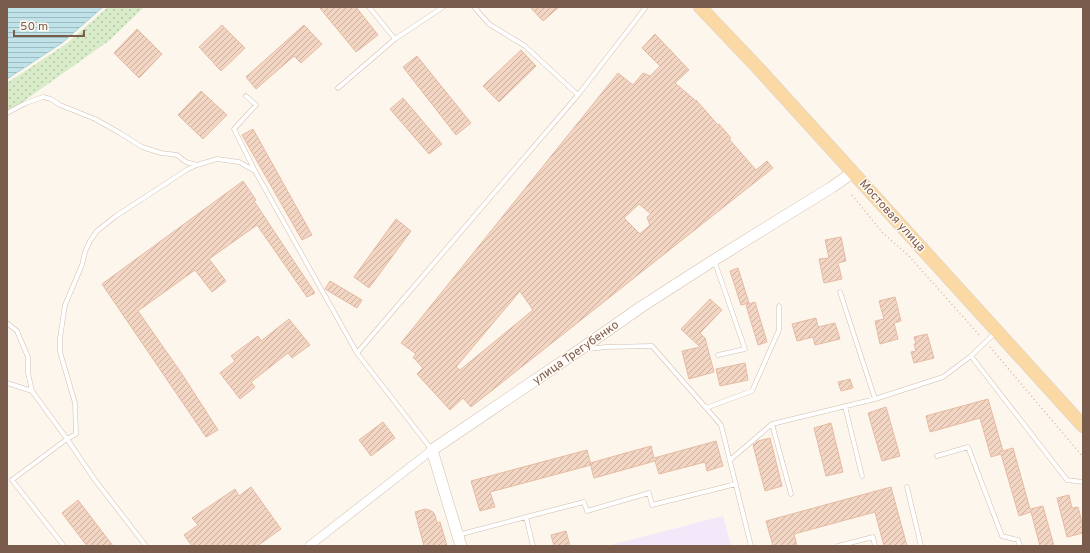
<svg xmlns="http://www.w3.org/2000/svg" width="1090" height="553" font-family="Overpass,sans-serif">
  <defs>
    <pattern id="park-dots" width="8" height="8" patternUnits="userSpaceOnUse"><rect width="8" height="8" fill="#d8ecc9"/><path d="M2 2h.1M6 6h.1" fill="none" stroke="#b4c2a5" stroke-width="1.8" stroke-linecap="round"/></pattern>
    <pattern id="water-rules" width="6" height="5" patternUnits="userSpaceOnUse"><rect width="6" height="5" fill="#bfe3e8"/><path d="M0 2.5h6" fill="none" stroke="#a0bbbe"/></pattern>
    <pattern id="building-hatch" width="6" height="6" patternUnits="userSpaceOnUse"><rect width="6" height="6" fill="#f3d5c3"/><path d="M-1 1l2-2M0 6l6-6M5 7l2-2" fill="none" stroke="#cab0a1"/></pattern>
  </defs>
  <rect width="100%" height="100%" fill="#fdf6ec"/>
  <path fill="#f3e8fa" d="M723 516 731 546H607Z"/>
  <path fill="url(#park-dots)" d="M108 7H144L110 40 7 113V83L66 44Z"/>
  <path fill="url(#water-rules)" stroke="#a5d3da" d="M7 7H103L62 43 7 79Z"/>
  <path fill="url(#building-hatch)" stroke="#e6bba3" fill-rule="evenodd" d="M319 7H356L378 35 356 52Z
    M530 7H559L543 21Z
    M222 25 245 48 221 71 199 47Z
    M304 25 322 44 301 63 294 56 256 89 246 77Z
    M137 29 162 54 139 78 114 53Z
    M655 34 689 70 675 83 696 101V100L718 125 719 124 731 138 729 139 756 170 767 161 773 168 471 407 463 398 450 410 417 374 423 368 413 357 416 354 401 343 618 73 633 85 643 73 650 76 660 66 642 48ZM639 204 651 214 647 217 650 225 640 234 624 218ZM520 291 533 310 460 370 456 367Z
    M521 50 536 66 499 102 483 86Z
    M417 56 471 123 456 135 403 67Z
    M201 91 227 115 203 139 178 115Z
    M403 98 442 144 429 154 390 109Z
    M253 129 312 235 302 240 242 135Z
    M243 181 256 200 254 201 315 293 307 297 257 225 209 259 226 281 212 292 195 270 138 311 182 374 218 430 206 437 102 284Z
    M396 219 411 231 369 288 354 277Z
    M841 237 846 261 838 263 842 279 824 283 819 259 829 258 825 240Z
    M738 268 749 303 741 305 730 271Z
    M330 281 362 300 357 308 325 289Z
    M895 297 901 321 894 323 898 339 880 344 875 321 884 319 879 301Z
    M710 299 722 310 700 333 705 338 714 372 689 379 682 351 700 347 681 329Z
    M755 302 767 342 758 345 746 305Z
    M816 318 818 327 835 323 840 339 815 345 813 337 797 341 792 324Z
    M289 319 310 345 292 358 288 353 251 382 255 387 240 399 220 373 235 361 231 356 258 336 261 341Z
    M927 334 934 358 914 363 911 352 916 351 914 344H916L914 337Z
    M745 363 748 380 720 386 716 369Z
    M850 379 853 388 841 391 838 382Z
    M988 399 1003 451 1013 448 1030 509 1043 506 1054 546H1040L1031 512 1019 516 1001 454 991 457 980 418 930 432 926 416Z
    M886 407 900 456 882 461 868 413Z
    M383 422 395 438 371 456 359 440Z
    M831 423 843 472 826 476 814 428Z
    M770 438 782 486 765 491 753 445 758 441Z
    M716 441 723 466 707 471 705 462 659 474 655 461 594 478 590 463 651 446 654 458Z
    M587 450 591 465 490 492 495 507 480 511 471 481Z
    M251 487 281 529 257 546H192L184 535 198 525 192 518 235 489 239 496Z
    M891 487 907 546H884L875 512 794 534 797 546H773L766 521Z
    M1069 495 1072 508 1078 507 1083 526V533L1067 537 1057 498Z
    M78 500 113 546H87L62 513Z
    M425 509 429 510 433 512 435 515 437 523 440 522 447 546H424L415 512Z
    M566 531 570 546H554L551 535Z"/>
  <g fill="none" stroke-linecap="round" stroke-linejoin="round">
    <defs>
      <path id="service" d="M369 7 395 39 443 7
        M474 7 489 24 525 46 578 95
        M338 88 395 39
        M246 96 256 105 234 129 255 171 357 353 432 450
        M7 113 26 103 43 97 51 99 60 105 95 119 120 133 142 147 161 153 177 155 186 162 197 165 217 159 239 162 255 171
        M714 260 745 349 718 355
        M840 292 875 399
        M7 323 17 331 28 357V373L32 391
        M588 349 606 347 652 346 721 425 751 546
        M357 353 578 95 646 7
        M971 356 1067 480 1083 482
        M7 383 32 391 67 439 95 480 146 546
        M845 406 862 476
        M706 408 752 391 779 330V306
        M772 424 791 494
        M937 456 968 447 1002 536 1018 540 1020 546
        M730 460 772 424 875 399 943 377 971 356 995 333
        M907 487 921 546
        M458 535 526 517
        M64 546 12 480 67 439 76 434 75 403 60 352V338L65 305 82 265 85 252 90 241 97 231 116 216 188 169 197 165
        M533 546 526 517 584 502 587 511 649 493 652 505 736 484
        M838 546 873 537 875 546"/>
      <path id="minor" d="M309 546 432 450"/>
      <path id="tertiary" d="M461 546 432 450 581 349 641 307 714 260 832 187 852 173"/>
      <path id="primary" d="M700 7 758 68 1083 426"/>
    </defs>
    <use href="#service" stroke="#d1beb0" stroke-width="5"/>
    <use href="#minor" stroke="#d1beb0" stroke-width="9"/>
    <use href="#tertiary" stroke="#d1beb0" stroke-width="12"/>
    <use href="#primary" stroke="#dad1cd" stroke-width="14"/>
    <path stroke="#d9b8a5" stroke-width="1.5" stroke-dasharray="1 3" stroke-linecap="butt" d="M852 195 882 232 908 255 981 337
      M990 347 1083 457"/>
    <use href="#service" stroke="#fff" stroke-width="4"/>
    <use href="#minor" stroke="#fff" stroke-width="8"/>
    <use href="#tertiary" stroke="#fff" stroke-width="11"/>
    <use href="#primary" stroke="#fbd9a5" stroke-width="13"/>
  </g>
  <g text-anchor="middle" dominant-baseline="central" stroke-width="3" stroke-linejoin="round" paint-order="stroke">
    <g font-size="12" fill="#7a5c4d" stroke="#fffaf3">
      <text transform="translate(892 216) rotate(48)">Мостовая улица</text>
      <text transform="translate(576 353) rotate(-35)">улица Трегубенко</text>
    </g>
  </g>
  <rect width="1090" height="553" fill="none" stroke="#7a5c4d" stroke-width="16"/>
  <path d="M14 30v6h70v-6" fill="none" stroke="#7a5c4d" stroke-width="2"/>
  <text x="20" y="30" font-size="12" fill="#7a5c4d" stroke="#fffaf3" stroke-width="3" paint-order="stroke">50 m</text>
</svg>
